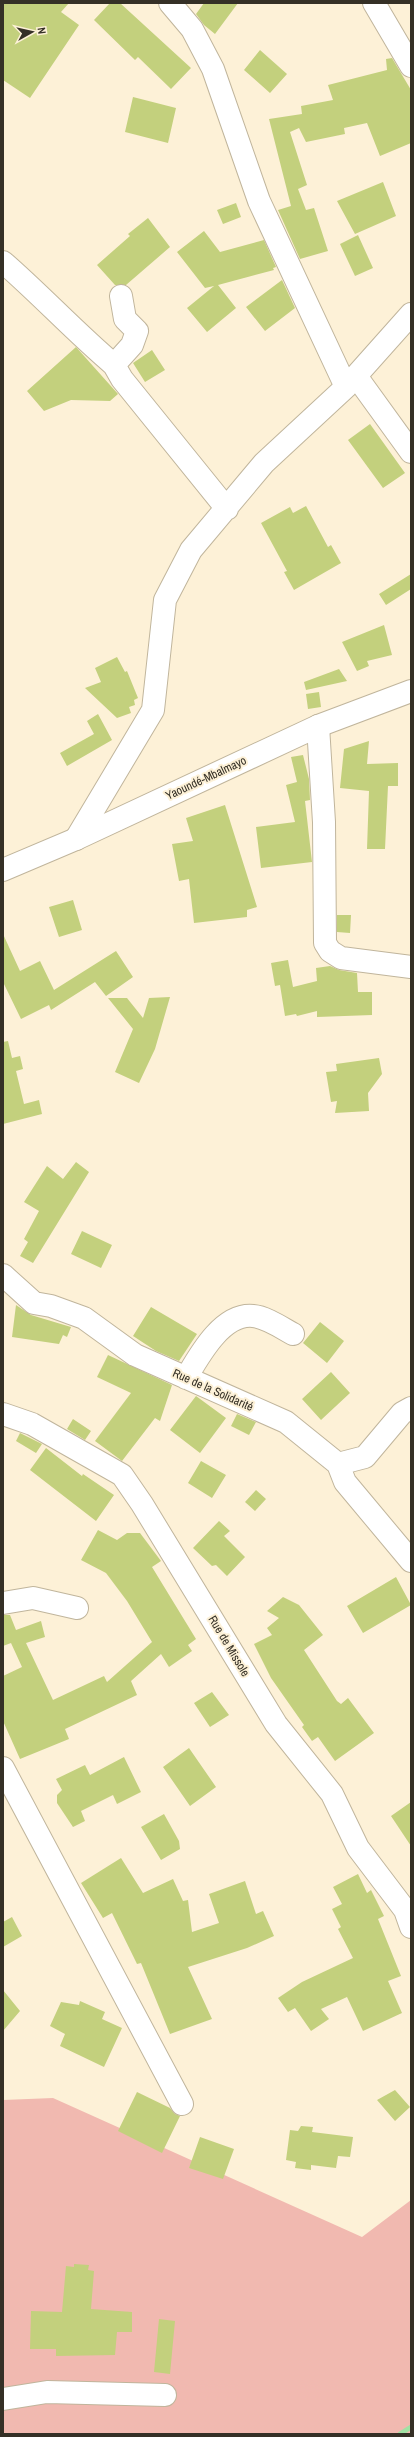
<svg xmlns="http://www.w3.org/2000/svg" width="414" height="2437" font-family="'Archivo Narrow',sans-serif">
  <rect width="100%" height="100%" fill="#fdf1d7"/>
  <path fill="#f1b9b0" d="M53 2098 362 2237 411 2200V2434H3V2100Z"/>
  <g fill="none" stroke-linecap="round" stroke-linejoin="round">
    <path stroke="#a1e2a4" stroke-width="5" d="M400 2434 411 2427"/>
  </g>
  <path fill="#c3d07d" d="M3 3H69L61 12 79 25 30 98 3 80Z
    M110 3H120L191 68 171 89 138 57 135 60 94 20Z
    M204 3H238L215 34 204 25 196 14Z
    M260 50 287 74 270 93 244 70Z
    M392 58 411 90V143L380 156 367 123 344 128 345 134 306 142 299 128 290 132 307 185 298 189 306 210 314 208 328 251 300 259 278 210 291 206 269 119 302 114 301 106 333 100 328 85 387 70 386 59Z
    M133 97 176 108 168 143 125 132Z
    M383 182 396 216 355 234 337 201Z
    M236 203 241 217 223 224 217 210Z
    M148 218 170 247 126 285H115L97 265 130 236 128 234Z
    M204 231 220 252 264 240 276 267 273 268 274 270 218 285 236 308 207 332 187 308 214 286 205 288 177 252Z
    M358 235 373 268 355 276 340 244Z
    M282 280 295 308 265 331 246 307Z
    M76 347 118 394 110 401 71 400 44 411 27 391Z
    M152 350 165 370 145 382 133 363Z
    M370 424 405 473 383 488 348 440Z
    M306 506 328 547 331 545 341 563 294 590 284 572 287 571 261 523 290 507 293 513Z
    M411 574V589L386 605 379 594Z
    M384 625 392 655 367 661 369 666 357 671 342 642Z
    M117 657 125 672 127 671 138 698 134 700 135 705 129 707 131 713 117 718 85 688 101 682 95 668Z
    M339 669 347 681 306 690 304 682Z
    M319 692 321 707 308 709 306 694Z
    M98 714 112 740 67 766 60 753 94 734 87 721Z
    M369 741 367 764 398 763V786H388L385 849H367L369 791 340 788 344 749Z
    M303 755 309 779 310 800 305 801 312 862 261 868 256 827 295 822 286 785 297 782 291 757Z
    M225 805 257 907 247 910V917L194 923 189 879 179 881 172 844 193 841 186 818Z
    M73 900 82 930 59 937 49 907Z
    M337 915H351L350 933 337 932Z
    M3 934 20 971 40 961 54 990 116 951 133 977 106 996 95 982 51 1010 49 1005 21 1019 3 982Z
    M288 960 293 987 317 981 316 968 330 966 339 970 357 973 358 992H372V1015L317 1017V1011L297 1016 296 1014 285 1016 280 985 275 986 271 963Z
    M170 997 155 1049 139 1083 115 1072 133 1029 108 998H127L143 1018 149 998Z
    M8 1041 12 1058 20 1056 23 1069 16 1071 24 1104 39 1100 42 1114 3 1124V1042Z
    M379 1058 382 1074 368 1093 369 1111 335 1113 337 1101 331 1102 326 1072 337 1071 336 1064Z
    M76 1162 89 1172 33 1263 20 1256 28 1242 24 1239 39 1211 24 1202 47 1166 63 1179Z
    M82 1231 112 1245 101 1268 71 1254Z
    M16 1305 31 1315 71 1327 67 1337 63 1335 59 1344 12 1337Z
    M151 1307 197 1334 179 1361 156 1351 133 1336Z
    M320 1322 344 1341 327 1363 303 1343Z
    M108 1355 172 1385 160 1421 155 1418 122 1461 95 1441 131 1393 97 1377Z
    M331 1372 350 1393 321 1420 302 1399Z
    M196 1396 226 1418 200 1453 170 1430Z
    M237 1414 256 1422 249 1435 231 1426Z
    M73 1419 91 1431 85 1440 67 1429Z
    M20 1433 42 1444 36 1453 16 1441Z
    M46 1448 82 1476 83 1474 114 1495 96 1521 30 1470Z
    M201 1461 226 1475 212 1498 188 1483Z
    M256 1490 266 1499 255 1511 245 1502Z
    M219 1521 230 1531 224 1536 245 1557 227 1576 216 1565 212 1566 193 1548Z
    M98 1530 117 1540 127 1533H140L161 1561 152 1567 196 1639 188 1645 192 1651 169 1667 161 1654 131 1681 137 1695 65 1729 69 1739 20 1759 3 1721V1676L22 1667 11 1643 3 1646V1615H10L16 1630 41 1621 45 1637 26 1643 53 1700 104 1676 107 1682 152 1642 127 1601 106 1573 81 1560Z
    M396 1577 411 1605 363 1633 347 1606Z
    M283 1597 299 1605 323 1635 304 1650 337 1701 341 1704 348 1698 374 1733 335 1761 318 1737 312 1741 302 1727 304 1725 271 1678 254 1644 272 1635 267 1628 279 1618 267 1611Z
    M212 1692 229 1715 210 1727 194 1703Z
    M189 1748 216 1787 190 1806 163 1767Z
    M124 1757 141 1792 117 1804 113 1795 81 1811 85 1821 73 1827 57 1803V1795L62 1790 56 1779 85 1765 90 1775Z
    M411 1802V1846L391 1816Z
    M164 1814 179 1841 180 1849 161 1860 141 1827Z
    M121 1858 143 1893 173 1879 183 1901 188 1900 192 1932 219 1923 209 1894 245 1881 256 1914 263 1911 274 1936 247 1948 188 1967 212 2019 170 2034 141 1963 137 1964 112 1913 103 1918 81 1883Z
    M358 1874 367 1893 371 1890 384 1916 378 1919 401 1976 388 1981 402 2013 363 2031 347 1997 321 2009 329 2019 311 2031 295 2008 288 2012 278 1998 302 1982 353 1958 338 1929 341 1927 332 1909 342 1904 333 1887Z
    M12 1917 22 1936 3 1947V1922Z
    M3 1990 20 2011 3 2031Z
    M80 2001 105 2012 102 2019 122 2028 104 2067 60 2046 65 2034 50 2026 61 2002 79 2005Z
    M395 2090 410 2107 395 2121 377 2100Z
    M137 2092 170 2108 175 2114 180 2116 162 2153 118 2131Z
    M301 2126 313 2127 312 2132 353 2137 350 2157 338 2156 336 2168 311 2165V2170L295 2168 296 2162 286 2160 290 2130 298 2131Z
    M200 2137 234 2149 223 2179 189 2168Z
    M74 2264 89 2265 88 2270 94 2271 91 2309 132 2312V2332H117L115 2355 56 2356V2349H30L31 2311 62 2312 66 2266 74 2267Z
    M159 2319 175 2321 170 2374 154 2372Z"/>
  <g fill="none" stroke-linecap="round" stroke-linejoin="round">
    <defs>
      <path id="minor" d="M170 3 192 29 213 69 259 201 346 387
        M374 3 411 66
        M3 262C41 295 75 332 114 365
        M121 296 125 319 137 331 132 345 114 365 122 379 227 509
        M356 376 411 452
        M318 726 324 822 325 943 330 951 341 958 411 967
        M76 839 153 710 165 600 191 550 264 463 346 387 411 314
        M3 1275 34 1303 51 1306 84 1318 135 1355 286 1422 338 1464 365 1457 402 1413 411 1408
        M186 1378C199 1356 222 1313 253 1316 266 1317 282 1328 293 1334
        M3 1414 32 1424 122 1475 142 1504 276 1724 332 1794 358 1848 405 1910 411 1927
        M338 1464 345 1482 411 1561
        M3 1603 33 1598 77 1608
        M3 1768 182 2104
        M3 2399 47 2392 165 2395"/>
      <path id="highway" d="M3 870 76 839 318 726 411 691"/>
    </defs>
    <use href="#minor" stroke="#c0b59c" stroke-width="24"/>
    <use href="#highway" stroke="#c0b59c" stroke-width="24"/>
    <use href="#minor" stroke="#fff" stroke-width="22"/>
    <use href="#highway" stroke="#fff" stroke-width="22"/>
  </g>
  <g text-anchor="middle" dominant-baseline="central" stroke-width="4" stroke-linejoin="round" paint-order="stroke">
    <g font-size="12" fill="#353026" stroke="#fdf1d7">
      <text transform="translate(206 778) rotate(-25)">Yaoundé-Mbalmayo</text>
      <text transform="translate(213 1390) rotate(24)">Rue de la Solidarité</text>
      <text transform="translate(229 1646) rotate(59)">Rue de Missole</text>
    </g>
  </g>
  <rect width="414" height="2437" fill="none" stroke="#353026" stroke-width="8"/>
  <g transform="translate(32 32) rotate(82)" stroke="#fdf1d7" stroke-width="3" paint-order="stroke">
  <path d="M0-3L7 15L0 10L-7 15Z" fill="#353026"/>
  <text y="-6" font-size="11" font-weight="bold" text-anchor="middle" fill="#353026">N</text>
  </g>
</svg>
